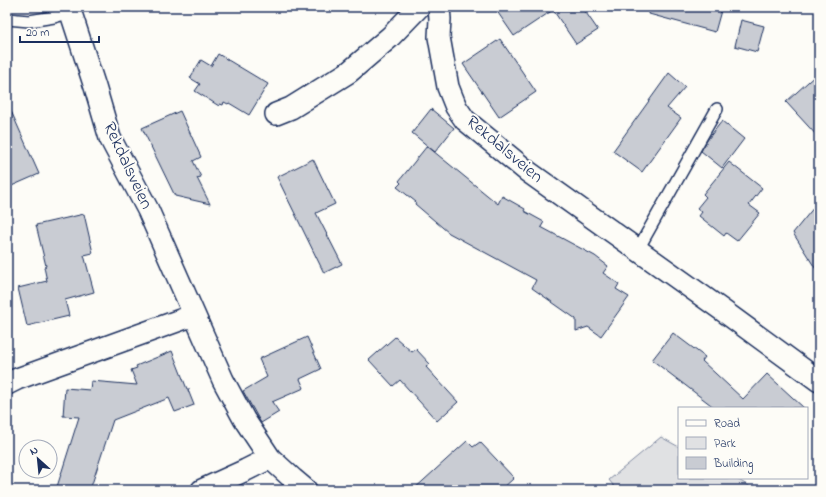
<svg xmlns="http://www.w3.org/2000/svg" width="826" height="497" font-family="'Indie Flower',sans-serif">
  <rect width="100%" height="100%" fill="#fdfcf7"/>
  <filter id="ink" filterUnits="userSpaceOnUse"><feTurbulence type="fractalNoise" baseFrequency=".025" numOctaves="2"/><feDisplacementMap in="SourceGraphic" scale="8" xChannelSelector="R" yChannelSelector="G"/><feConvolveMatrix kernelMatrix="1 2 1 2 8 2 1 2 1" color-interpolation-filters="sRGB"/></filter>
  <g filter="url(#ink)">
    <path fill="#e0e1e3" stroke="#7e88a0" d="M661 437 679 447V478H735L756 490H617L609 480Z"/>
    <path fill="#c9ccd3" stroke="#1b2f5e" d="M494 7H582L598 30 576 44 553 10 514 36Z
      M650 7H722L715 32 649 14Z
      M741 20 764 26 757 52 735 46Z
      M500 39 536 92 499 117 463 64Z
      M218 54 268 84 249 115 229 103 228 104 224 102 223 105 220 104 219 106 195 91 200 84 190 78 201 60 211 66Z
      M819 72V138L786 102Z
      M669 73 685 87 667 108 681 118 642 172 613 151Z
      M7 102 39 174 7 188Z
      M431 109 454 128 435 152 412 133Z
      M180 111 201 157 193 161 201 177 197 178 210 204 175 196 142 128Z
      M722 121 744 139 722 168 701 151 708 139Z
      M427 146 498 204 502 196 525 209 524 211 544 222 541 227 595 256 608 266 603 273 619 284 616 289 629 297 601 336 588 327 576 331V319L532 288 536 280 449 233 415 204 416 202 397 187 401 183 399 181Z
      M313 159 335 204 316 213 342 264 324 273 277 177Z
      M729 162 762 188 749 205 760 213 737 241 726 233 724 236 699 216 702 212 697 208 706 197 703 194Z
      M819 201V274L793 233Z
      M84 214 93 253 84 255 94 292 65 300 69 316 27 326 18 288 47 281 44 267 46 266 36 225Z
      M673 333 705 357 702 361 743 399 767 374 804 408H715L652 360Z
      M307 337 321 369 300 379 304 388 272 402 279 412 261 423 243 391 267 377 259 359Z
      M395 337 412 352 416 349 430 364 426 367 458 402 437 421 400 380 393 386 369 360Z
      M172 351 187 389H190L188 390 194 405 175 412 169 398 113 420 90 490H56L79 417 63 416 65 388 90 390 91 381 137 385 131 370 137 368 136 366Z
      M467 441 473 447 480 442 514 478 501 490H413Z"/>
    <g fill="none" stroke-linecap="round" stroke-linejoin="round">
      <defs>
        <path id="service" d="M7 19 29 21 54 17 71 12
          M637 251 717 109"/>
        <path id="minor" d="M69 7 95 87 110 138 148 210 223 380 244 419 270 458 293 479 306 490
          M439 7 440 19 439 37 448 87 456 107 465 120 527 171 722 310 819 381
          M276 114 291 108 349 72 390 37 419 7
          M7 384 17 379 194 315
          M202 490 246 470 270 458"/>
      </defs>
      <use href="#service" stroke="#1b2f5e" stroke-width="14"/>
      <use href="#minor" stroke="#1b2f5e" stroke-width="24"/>
      <use href="#service" stroke="#fdfcf7" stroke-width="11"/>
      <use href="#minor" stroke="#fdfcf7" stroke-width="21"/>
    </g>
  </g>
  <g text-anchor="middle" dominant-baseline="central" stroke-width="4" stroke-linejoin="round" paint-order="stroke">
    <g font-size="18" fill="#1b2f5e" stroke="#fdfcf7">
      <text transform="translate(504 150) rotate(40)">Rekdalsveien</text>
      <text transform="translate(127 166) rotate(65)">Rekdalsveien</text>
    </g>
  </g>
  <rect width="826" height="497" fill="none" stroke="#fdfcf7" stroke-width="24"/>
  <rect x="12" y="12" width="802" height="473" fill="none" stroke="#1b2f5e" stroke-width="1.5" filter="url(#ink)"/>
  <rect x="678" y="407" width="130" height="72" fill="#fdfcf7" stroke="#a3aaba"/>
  <rect x="686" y="420" width="20" height="6" fill="#fdfcf7" stroke="#a3aaba"/>
  <text x="714" y="427" font-size="12" fill="#1b2f5e">Road</text>
  <rect x="686" y="437" width="20" height="12" fill="#e0e1e3" stroke="#a3aaba"/>
  <text x="714" y="447" font-size="12" fill="#1b2f5e">Park</text>
  <rect x="686" y="457" width="20" height="12" fill="#c9ccd3" stroke="#a3aaba"/>
  <text x="714" y="467" font-size="12" fill="#1b2f5e">Building</text>
  <g transform="translate(38 459) rotate(333)"><circle r="19" fill="#fdfcf7" stroke="#a3aaba"/>
  <path d="M0-3L7 15L0 10L-7 15Z" fill="#1b2f5e"/>
  <text y="-6" font-size="11" font-weight="bold" text-anchor="middle" fill="#1b2f5e">N</text>
  </g>
  <path d="M20 36v6h79v-6" fill="none" stroke="#1b2f5e" stroke-width="2"/>
  <text x="26" y="36" font-size="12" fill="#1b2f5e" stroke="#fdfcf7" stroke-width="3" paint-order="stroke">20 m</text>
</svg>
